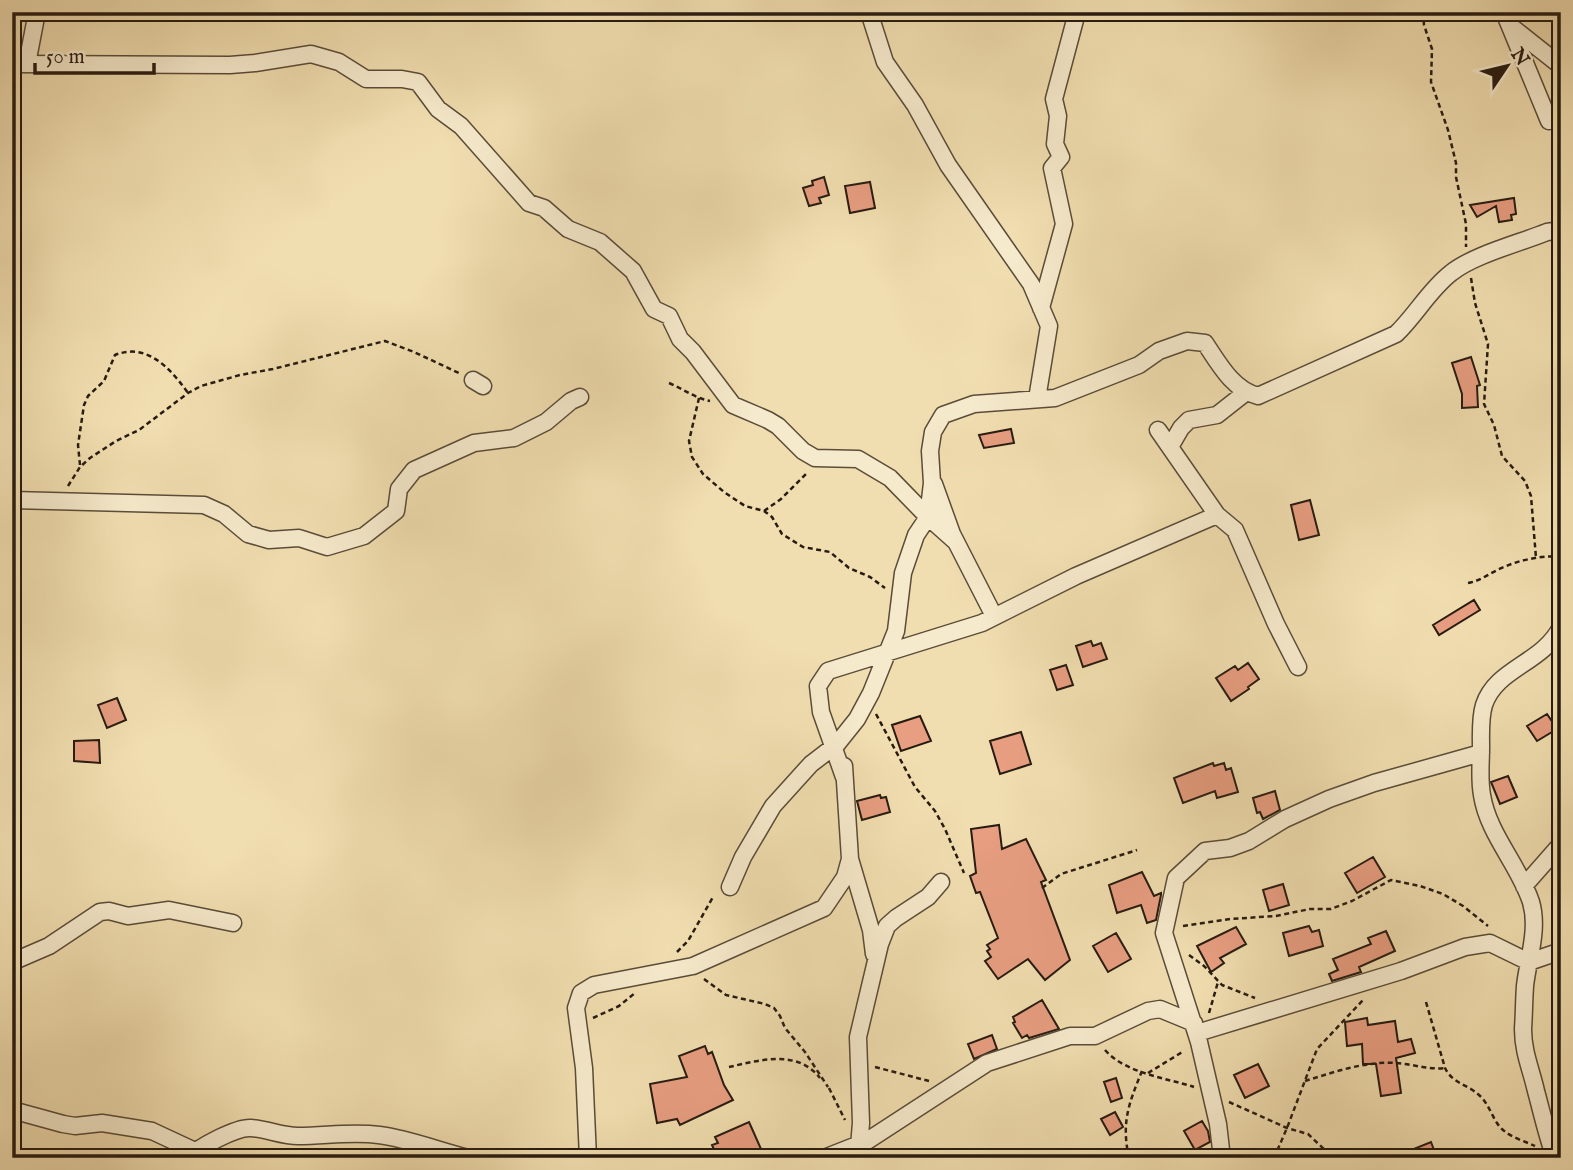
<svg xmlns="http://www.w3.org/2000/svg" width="1573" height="1170" font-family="'IM FELL English',serif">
  <rect width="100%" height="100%" fill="#f1deb0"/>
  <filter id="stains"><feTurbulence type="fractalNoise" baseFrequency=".00286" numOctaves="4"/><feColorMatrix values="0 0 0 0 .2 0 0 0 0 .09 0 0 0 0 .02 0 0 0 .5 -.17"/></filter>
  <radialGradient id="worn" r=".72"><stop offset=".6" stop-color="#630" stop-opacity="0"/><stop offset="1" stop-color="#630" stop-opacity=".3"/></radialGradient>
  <path fill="#e89e81" stroke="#271b11" stroke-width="2" d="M824 177 829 195 819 198 821 203 809 206 803 188 813 185 812 181Z
    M870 182 875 208 850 213 845 186Z
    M1514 198 1516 214 1511 215 1512 220 1499 222 1496 206 1477 217 1470 205Z
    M1471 357 1480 385 1477 386 1478 407 1462 408V394L1452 363Z
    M1011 429 1014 443 984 448 979 435Z
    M1310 500 1319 535 1299 540 1291 505Z
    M1474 600 1480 610 1439 635 1433 625Z
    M1091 641 1093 646 1101 643 1107 659 1083 667 1076 646Z
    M1248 663 1259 679 1248 687 1249 689 1231 701 1216 678 1235 666 1238 670Z
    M1066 665 1073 685 1057 690 1050 670Z
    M117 698 126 720 107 728 98 705Z
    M1547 714 1557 729 1537 741 1527 726Z
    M920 716 931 741 901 751 892 725Z
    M1021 732 1031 764 1000 774 990 741Z
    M99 740 100 763 74 761V741Z
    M1213 763 1214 766 1224 763 1226 770 1231 768 1238 792 1217 798 1215 791 1183 803 1174 778Z
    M1508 776 1517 797 1500 804 1491 782Z
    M1275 791 1280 810 1263 819 1260 812 1257 813 1253 798Z
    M880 795 881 798 886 797 890 812 862 820 857 801Z
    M999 825 1002 849 1026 839 1046 880 1041 882 1070 960 1045 980 1028 959 998 979 985 961 991 957 987 951 990 949 987 945 998 938 980 892 976 893 970 876 976 873 971 829Z
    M1373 857 1385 877 1357 893 1345 873Z
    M1142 872 1154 896 1161 893V895L1156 920 1147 923 1141 905 1117 913 1109 885Z
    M1283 884 1289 905 1269 911 1263 890Z
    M1309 926 1312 932 1319 930 1323 946 1289 956 1283 933Z
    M1236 927 1246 944 1220 958 1224 963 1211 972 1197 946Z
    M1386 931 1395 951 1359 967 1361 972 1332 981 1329 974 1338 970 1333 959 1371 944 1368 938Z
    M1116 933 1131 959 1108 972 1093 946Z
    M1042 1000 1059 1029 1029 1038 1027 1035 1022 1038 1013 1023 1015 1022 1013 1017Z
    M1367 1018 1368 1025 1395 1021 1398 1042 1411 1039 1415 1053 1396 1058 1401 1093 1381 1096 1376 1064H1363L1362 1044 1347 1046 1345 1022Z
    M992 1035 997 1049 974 1059 968 1044Z
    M705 1046 708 1054 712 1052 724 1085 733 1100 680 1125 677 1119 657 1123 650 1084 687 1077 679 1056Z
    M1258 1064 1269 1086 1245 1098 1234 1075Z
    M1116 1078 1122 1098 1111 1102 1104 1082Z
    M1115 1112 1123 1127 1110 1135 1101 1119Z
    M1202 1121 1208 1131 1210 1142 1195 1150 1184 1131Z
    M749 1122 765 1158H718L712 1145 718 1143 715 1137Z
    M1431 1142 1437 1158H1394V1157Z"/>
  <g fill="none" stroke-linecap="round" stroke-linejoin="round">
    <defs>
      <path id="minor" d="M869 12 885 62 915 105 948 165 1031 284 1049 326 1037 399
        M1504 12 1549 121
        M1513 28 1561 66
        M12 64 230 65 255 63 311 54 339 62 366 79H402L418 82 438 109 461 126 529 203 544 208 568 229 600 242 633 271 654 309 669 316 680 339 693 352 733 405 768 420 778 426 803 451 815 458 858 459 890 478 928 517 956 542
        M27 64 37 12
        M1041 308 1064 224 1052 168 1061 157 1055 144 1058 116 1054 99 1075 20
        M473 380 483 386
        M1158 430 1217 515 1235 530 1276 624 1298 667
        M1170 447 1181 428 1189 420 1217 415 1245 393
        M934 484 952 534 994 616
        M12 500 204 505 224 514 248 534 269 540 299 538 327 547 364 536 396 511 399 489 414 470 474 443 514 438 546 422 571 401 580 397
        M844 766 850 859 871 930 874 954
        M844 777 821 712 818 686 828 671 982 623 1076 576 1217 515
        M1524 886 1561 844
        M730 887 743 857 773 806 811 764 837 744 857 719 871 693 896 631 903 573 916 535 928 517 932 483 930 451 933 432 943 415 974 404 1055 398 1139 365 1159 351 1187 341 1205 343C1219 364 1233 390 1258 396L1396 334C1416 315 1429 290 1451 273 1473 255 1520 243 1547 232L1561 230
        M12 962 49 946 100 912 109 911 128 916 169 910 233 923
        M1197 1033 1401 971 1465 947 1490 943 1529 962 1561 951
        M12 1110 63 1124 75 1126 102 1123 152 1131 195 1151
        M188 1158C199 1147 236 1127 251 1128 267 1129 282 1136 298 1136 326 1136 352 1131 379 1135 410 1139 439 1151 468 1158
        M588 1158 584 1068 576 1008 581 993 594 985 693 966 824 908 845 877 850 859
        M824 1158 867 1141 987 1063 1070 1036H1095L1148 1011 1160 1009 1194 1023
        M858 1158 861 1123 858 1037 880 944 887 926 896 918 928 897 941 882
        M1222 1158 1218 1124 1199 1042 1164 933 1176 878 1205 851 1230 848 1249 841 1285 819 1329 799 1374 783 1481 753
        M1555 1158C1547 1136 1542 1113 1536 1091 1531 1069 1523 1052 1523 1029 1524 1015 1524 1000 1525 986 1528 959 1539 929 1531 902 1519 865 1488 834 1482 795 1479 779 1481 763 1481 747 1481 734 1480 718 1484 705 1496 668 1542 664 1561 627"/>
    </defs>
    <use href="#minor" stroke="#5a4c39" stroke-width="19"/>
    <path stroke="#271b11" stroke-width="2.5" stroke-dasharray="5 3.5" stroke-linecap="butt" d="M1423 12 1424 25 1432 49 1431 82 1448 130 1456 163V177L1466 224V247
      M1471 278 1475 303 1488 344 1484 404 1494 425 1502 456 1525 481 1531 496 1536 558
      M669 383C683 389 695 398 710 401
      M699 398 689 441 692 457 703 474 724 492 745 506 764 511 772 517 782 534 803 547 830 552 849 568 870 577 885 588
      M80 465 78 445 84 405 88 396 104 381 115 355C147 342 171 369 188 393
      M68 486 80 467 90 458 116 441 139 430 188 393 201 386 240 375 273 369 385 341 414 352 461 374
      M764 511 781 499 808 472
      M1468 583C1481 581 1491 572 1504 567 1522 559 1542 556 1561 556
      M876 714 915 787 935 811 945 829 964 873
      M1042 888 1061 874 1137 850
      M1183 926 1230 919 1276 916 1310 909H1331L1352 901 1391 880 1420 886 1443 894 1463 906 1488 926
      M677 952 688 941 713 897
      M1189 955 1204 966 1222 985 1255 998
      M704 979 726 995 765 1004 774 1008 780 1016 785 1028 805 1052 828 1087
      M1426 1002 1445 1068C1453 1084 1467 1084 1479 1095 1488 1103 1491 1114 1497 1123 1505 1136 1522 1140 1535 1146
      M1209 1013 1218 982
      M593 1018 619 1006 635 993
      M1105 1050C1125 1073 1166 1078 1194 1087
      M729 1067C760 1060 797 1049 820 1078
      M875 1067 929 1081
      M1148 1073 1184 1051
      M1305 1081C1334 1072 1365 1061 1396 1063 1413 1064 1428 1070 1445 1068
      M829 1088 845 1120
      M1229 1102 1287 1128 1308 1134 1325 1150 1339 1158
      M1129 1158C1121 1122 1129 1103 1142 1071
      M1274 1158 1287 1128 1317 1049 1363 1000"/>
    <use href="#minor" stroke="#f6eacc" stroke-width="16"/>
  </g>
  <rect width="1573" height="1170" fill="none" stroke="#f1deb0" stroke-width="42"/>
  <rect x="14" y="14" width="1545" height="1142" fill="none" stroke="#271b11" stroke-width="3.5"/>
  <rect x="21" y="21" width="1531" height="1128" fill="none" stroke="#271b11" stroke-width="2"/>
  <g transform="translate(1507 66) rotate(55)" stroke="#f6eacc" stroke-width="5" paint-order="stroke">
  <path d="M0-5L12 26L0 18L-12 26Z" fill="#271b11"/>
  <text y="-10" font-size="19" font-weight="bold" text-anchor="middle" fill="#271b11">N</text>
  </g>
  <path d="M35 63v10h119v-10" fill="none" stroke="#271b11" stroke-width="3.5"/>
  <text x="46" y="63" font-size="21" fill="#271b11" stroke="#f6eacc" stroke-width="5" paint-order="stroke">50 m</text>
  <rect width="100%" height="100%" filter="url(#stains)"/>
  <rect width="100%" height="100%" fill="url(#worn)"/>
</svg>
